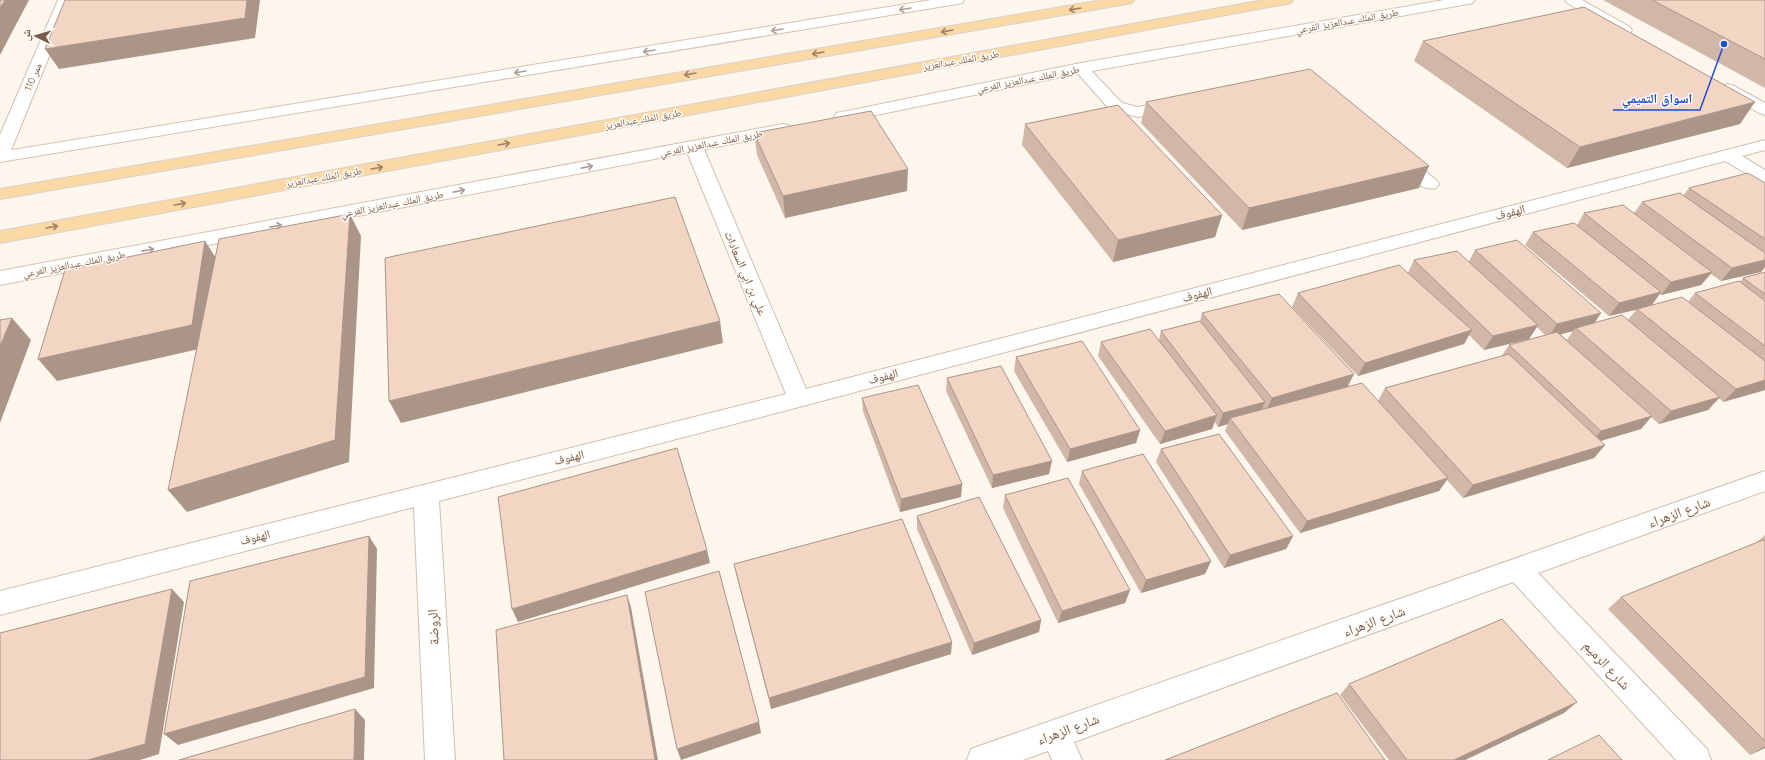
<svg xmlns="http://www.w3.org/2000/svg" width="1765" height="760" font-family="Quicksand,'Noto Naskh Arabic',sans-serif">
  <rect width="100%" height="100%" fill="#fdf6ec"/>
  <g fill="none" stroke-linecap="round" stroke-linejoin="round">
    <defs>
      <path id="lane" d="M1081 63 1086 65 1122 103 1138 107 1173 100 1179 102 1181 105 1179 108 1138 117 1110 110 1073 68 1076 65Z
        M1401 155 1407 156 1436 180 1439 184 1436 188C1420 192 1406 173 1395 164L1392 160 1395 156Z"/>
      <path id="street" d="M58 0H72L9 155 6 159 0 160V135Z
        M1565 0H1582L1630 27 1632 30 1630 33 1625 34 1620 33 1567 3Z
        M1728 84 1734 86 1765 103V115L1759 113 1722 92 1720 89 1722 86Z
        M1765 140V150L1742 156 1765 170V182L1759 181 1725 161 799 407 439 501 455 760H425L414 507 0 615V591L786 394 685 147 688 143 694 142 700 143 703 147 806 389Z
        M1765 471V491L1538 573 1707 749 1711 760H1676L1513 582 1074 742 1082 760H1052L1048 751 1023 760H967L971 749 982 745Z"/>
      <path id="secondary" d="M931 0H964L962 3 957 4 0 162V152Z
        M1444 0H1475L1473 3 1468 4 1081 73 842 122 836 121 834 117 836 113 842 112 1081 63Z
        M783 124 789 125 791 129 789 133 0 285V271Z"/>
      <path id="primary" d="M1102 0H1134L1132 3 1127 4 0 199V189Z
        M1263 0H1293L1291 3 1286 4 0 243V231Z"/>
    </defs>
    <use href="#lane" stroke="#d1beb0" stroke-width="2"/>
    <use href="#street" stroke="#d1beb0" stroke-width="2"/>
    <use href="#secondary" stroke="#d6c0b0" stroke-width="2"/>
    <use href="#primary" stroke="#dad1cd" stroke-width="2"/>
    <use href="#lane" fill="#fff" fill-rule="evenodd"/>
    <use href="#street" fill="#fff" fill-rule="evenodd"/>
    <use href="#secondary" fill="#fff" fill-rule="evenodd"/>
    <use href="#primary" fill="#fbd9a5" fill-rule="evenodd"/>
  </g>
  <path fill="#d1b7a8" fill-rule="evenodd" d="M1603 0H1765V88Z
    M1423 41 1740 124 1567 168 1414 61Z
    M1146 102 1419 188 1242 230 1141 123Z
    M1025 124 1222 215 1215 237 1113 262 1022 145Z
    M754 133 907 191 785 218 757 155Z
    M1765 183V267L1761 272 1721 281 1711 274 1701 285 1661 295 1660 294 1652 305 1688 302 1695 293 1740 282 1743 278 1765 272V390L1723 402 1719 398 1708 410 1659 424 1651 417 1641 429 1601 441 1605 445 1594 458 1463 498 1447 480 1439 491 1300 533 1225 431 1228 424 1218 427 1215 422 1212 429 1160 444 1098 356 1101 342 1159 340 1161 331 1200 321 1202 313 1378 401 1385 388 1501 357 1509 345 1545 335 1537 327 1529 339 1484 350 1469 335 1464 344 1358 376 1292 307 1298 293 1408 273 1414 260 1469 261 1475 250 1595 323 1628 320 1636 310 1609 316 1525 245 1533 232 1577 225 1584 213H1634L1642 202 1683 196 1689 188ZM1573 331 1567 340 1560 334Z
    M1016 357 1140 430 1136 443 1067 462 1014 371Z
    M947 378 1049 474 992 488 946 391Z
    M862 398 962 484 961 497 900 512 863 411Z
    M1161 449 1293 536 1286 549 1224 568 1156 462Z
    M1082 471 1211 561 1205 574 1141 593 1079 484Z
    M1005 495 1130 590 1125 603 1058 623 1003 508Z
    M917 516 1041 620 1039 632 972 655 917 529Z
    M1765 535V748L1750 755 1608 609 1621 597 1756 543Z
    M734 564 951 654 771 709 737 577Z
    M1349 684 1564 713 1465 760H1389L1340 695Z"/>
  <path fill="#aa9588" d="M5 0H29L0 55V8Z
    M247 0H260L255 38 59 69 45 49Z
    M1755 102 1740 124 1567 168 1580 147Z
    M1429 166 1419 188 1242 230 1249 208Z
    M908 169 907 191 785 218 783 196Z
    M350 214 361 236 349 462 187 512 168 490Z
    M1222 215 1215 237 1113 262 1118 240Z
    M205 241 219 263 208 347 57 381 38 359Z
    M1765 260V267L1761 272 1721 281 1732 268Z
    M1712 272 1701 285 1661 295 1671 282Z
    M1661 292 1651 306 1609 316 1619 303Z
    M1601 313 1592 327 1576 328 1573 331 1548 338 1557 324Z
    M12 318 31 340 0 423V346Z
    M720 321 723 343 401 423 389 401Z
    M1538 325 1529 339 1484 350 1493 336Z
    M1472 330 1464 344 1358 376 1365 363Z
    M1354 374 1347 388 1266 411 1272 398Z
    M1765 380V390L1723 402 1736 389Z
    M1720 397 1708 410 1659 424 1671 411Z
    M1265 402 1259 415 1230 418 1228 424 1218 427 1223 413Z
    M1217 415 1212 429 1160 444 1165 431Z
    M1652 416 1641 429 1590 444 1601 431Z
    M1140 430 1136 443 1067 462 1070 449Z
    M1605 445 1594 458 1463 498 1473 485Z
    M1052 461 1049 474 992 488 993 475Z
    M1448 478 1439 491 1300 533 1307 521Z
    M962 484 961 497 900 512 901 499Z
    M369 536 377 549 374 688 178 745 164 734Z
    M1293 536 1286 549 1224 568 1230 555Z
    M707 550 710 563 518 622 512 609Z
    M1211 561 1205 574 1141 593 1146 580Z
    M172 589 184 602 159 754 140 760H88Z
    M1130 590 1125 603 1058 623 1062 611Z
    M627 595 631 607 658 760H655Z
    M1041 620 1039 632 972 655 974 643Z
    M952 642 951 654 771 709 769 698Z
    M1577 702 1564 713 1465 760H1454Z
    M355 709 365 720 364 760H354Z
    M759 722 761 733 681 760 677 749Z
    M1765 746V748L1750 755Z"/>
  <path fill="#f3d5c3" stroke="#aa9588" d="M0 0H5L0 8Z
    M65 0H247L245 18 45 49Z
    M1652 0H1765V59Z
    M1584 7 1755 102 1580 147 1423 41Z
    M1310 69 1429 166 1249 208 1146 102Z
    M1118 105 1222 215 1118 240 1025 124Z
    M871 111 908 169 783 196 754 133Z
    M1748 173 1765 183V239L1689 188Z
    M1680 193 1765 253V260L1732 268 1642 202Z
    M675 197 720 321 389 401 385 258Z
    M1623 205 1712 272 1671 282 1584 213Z
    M350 214 335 440 168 490 219 239Z
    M1574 223 1661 292 1619 303 1533 232Z
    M1517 240 1601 313 1557 324 1475 250Z
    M205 241 192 325 38 359 65 270Z
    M1457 251 1538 325 1493 336 1414 260Z
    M1399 265 1472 330 1365 363 1298 293Z
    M1765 272V294L1743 278Z
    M1739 281 1765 301V346L1695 293Z
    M1279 294 1354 374 1272 398 1202 313Z
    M1682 297 1765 361V380L1736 389 1637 309Z
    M1622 315 1720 397 1671 411 1576 328Z
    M12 318 0 346V320Z
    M1200 321 1265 402 1223 413 1161 331Z
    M1150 329 1217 415 1165 431 1101 342Z
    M1557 332 1652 416 1601 431 1509 345Z
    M1082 341 1140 430 1070 449 1016 357Z
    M1509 354 1605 445 1473 485 1385 388Z
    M1001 366 1052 461 993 475 947 378Z
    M1362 383 1448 478 1307 521 1230 418Z
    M918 385 962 484 901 499 862 398Z
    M1219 434 1293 536 1230 555 1161 449Z
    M677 448 707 550 512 609 498 497Z
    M1143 454 1211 561 1146 580 1082 471Z
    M1068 478 1130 590 1062 611 1005 495Z
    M979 497 1041 620 974 643 917 516Z
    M902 519 952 642 769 698 734 564Z
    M369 536 365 677 164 734 190 581Z
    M1763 540 1765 542V741L1621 597Z
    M719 571 759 722 677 749 645 592Z
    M172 589 145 744 88 760H0V633Z
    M627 595 655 760H504L496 630Z
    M1502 619 1577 702 1454 760H1407L1349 684Z
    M1337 693 1385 760H1165Z
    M355 709 354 760H179Z
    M1599 735 1622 760H1548Z"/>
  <defs><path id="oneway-shaft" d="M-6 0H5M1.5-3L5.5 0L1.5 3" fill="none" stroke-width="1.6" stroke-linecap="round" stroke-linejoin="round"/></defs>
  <g stroke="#af9d94">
    <use href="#oneway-shaft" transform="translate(905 9) rotate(171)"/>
    <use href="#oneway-shaft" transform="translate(777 30) rotate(171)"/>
    <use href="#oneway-shaft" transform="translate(649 51) rotate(171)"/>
    <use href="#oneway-shaft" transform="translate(520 72) rotate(171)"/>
    <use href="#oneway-shaft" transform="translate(587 167) rotate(-11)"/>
    <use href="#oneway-shaft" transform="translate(459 191) rotate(-11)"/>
    <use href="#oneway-shaft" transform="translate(276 226) rotate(-11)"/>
    <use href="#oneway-shaft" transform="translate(148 250) rotate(-11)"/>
  </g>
  <g stroke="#a18267">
    <use href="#oneway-shaft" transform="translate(1075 9) rotate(170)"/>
    <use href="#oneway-shaft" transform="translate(947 31) rotate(170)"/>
    <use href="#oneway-shaft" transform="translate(818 53) rotate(170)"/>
    <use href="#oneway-shaft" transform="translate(690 74) rotate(170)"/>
    <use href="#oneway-shaft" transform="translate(504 144) rotate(-10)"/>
    <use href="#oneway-shaft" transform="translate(377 168) rotate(-10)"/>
    <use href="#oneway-shaft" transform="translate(180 204) rotate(-10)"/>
    <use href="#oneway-shaft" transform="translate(52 227) rotate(-10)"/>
  </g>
  <g text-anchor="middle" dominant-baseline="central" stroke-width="3" stroke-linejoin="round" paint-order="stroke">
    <g font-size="10" fill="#7a5c4d" stroke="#fffaf3">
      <text transform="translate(1347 21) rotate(-10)">طريق الملك عبدالعزيز الفرعي</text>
      <text transform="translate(961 60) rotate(-10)">طريق الملك عبدالعزيز</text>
      <text transform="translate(33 77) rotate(-67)">110 ممر</text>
      <text transform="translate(1028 79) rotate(-11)">طريق الملك عبدالعزيز الفرعي</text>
      <text transform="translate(643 119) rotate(-10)">طريق الملك عبدالعزيز</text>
      <text transform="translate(711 143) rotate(-11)">طريق الملك عبدالعزيز الفرعي</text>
      <text transform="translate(324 177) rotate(-10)">طريق الملك عبدالعزيز</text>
      <text transform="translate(392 204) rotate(-11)">طريق الملك عبدالعزيز الفرعي</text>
      <text transform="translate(74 264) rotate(-11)">طريق الملك عبدالعزيز الفرعي</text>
    </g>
    <g font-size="12" fill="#7a5c4d" stroke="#fffaf3">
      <text transform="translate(1510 212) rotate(-15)">الهفوف</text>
      <text transform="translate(746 273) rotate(67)">علي بن ابي السعادات</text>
      <text transform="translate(1197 294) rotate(-15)">الهفوف</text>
      <text transform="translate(883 376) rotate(-15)">الهفوف</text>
      <text transform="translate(569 457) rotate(-14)">الهفوف</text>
      <text transform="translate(255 537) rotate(-14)">الهفوف</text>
    </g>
    <g font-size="14" fill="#7a5c4d" stroke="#fffaf3">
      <text transform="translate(1679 512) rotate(-20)">شارع الزهراء</text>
      <text transform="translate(1374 621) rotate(-20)">شارع الزهراء</text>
      <text transform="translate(433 627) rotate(-93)">الروضة</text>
      <text transform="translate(1607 665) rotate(47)">شارع الرميم</text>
      <text transform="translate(1068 729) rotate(-20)">شارع الزهراء</text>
    </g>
  </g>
  <path fill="none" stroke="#1d4ed8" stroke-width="1.5" d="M1724 44L1700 110H1613"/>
  <circle fill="#1d4ed8" stroke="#fffaf3" stroke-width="1.5" cx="1724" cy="44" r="4"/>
  <g font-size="13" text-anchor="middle" font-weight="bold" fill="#1d4ed8" stroke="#fffaf3" stroke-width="3" stroke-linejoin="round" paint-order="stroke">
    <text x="1657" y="103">اسواق التميمي</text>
  </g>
  <g transform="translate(36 36) rotate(275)" stroke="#fffaf3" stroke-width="3" paint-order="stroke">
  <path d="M0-3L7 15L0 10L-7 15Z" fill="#7a5c4d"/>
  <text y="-6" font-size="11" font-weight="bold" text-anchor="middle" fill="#7a5c4d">ش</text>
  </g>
</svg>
